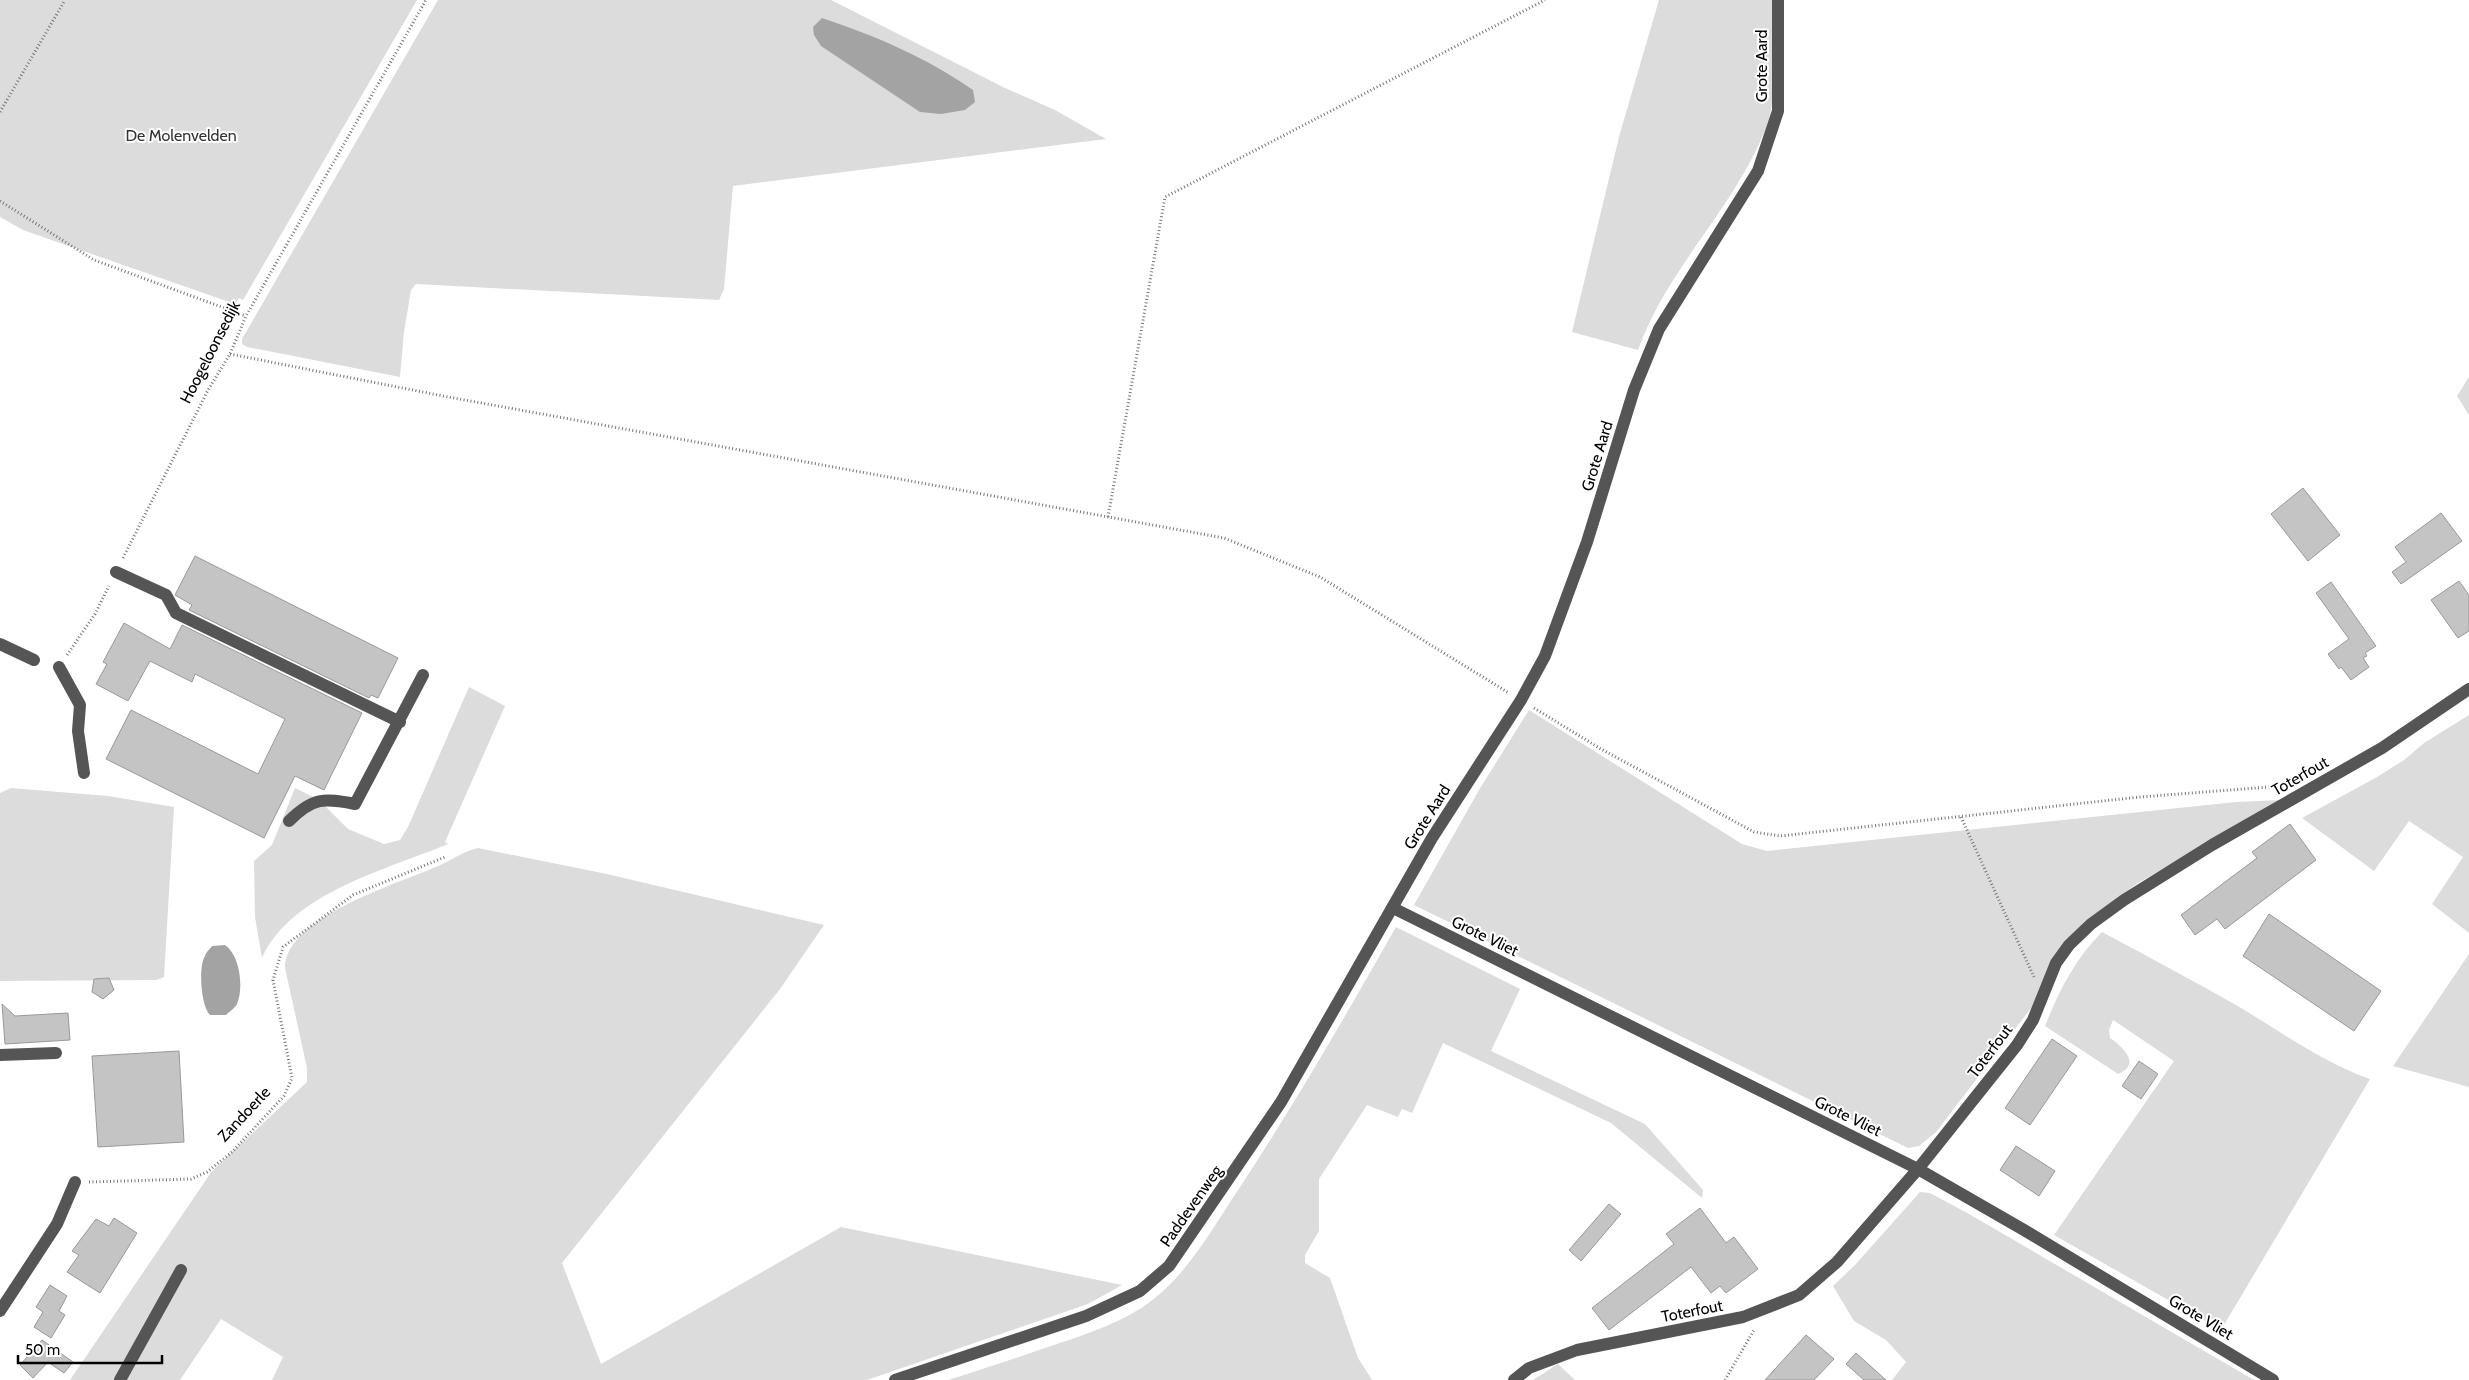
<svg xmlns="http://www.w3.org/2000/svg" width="2469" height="1380" font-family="Cabin,sans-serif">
  <rect width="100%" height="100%" fill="#fff"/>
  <path fill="#dcdcdc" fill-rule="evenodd" d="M0 0H417L243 300 239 298 235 304 23 230 0 217Z
    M438 0H831L1003 87 1055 110 1106 139 733 186 724 289 719 300 416 284 411 290 404 332 400 377 247 347 242 344V339ZM822 18C874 35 928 58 973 90Z
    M1659 0H1774C1774 33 1778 96 1767 125 1736 207 1667 268 1638 350L1572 332 1620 133Z
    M2469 377V415L2457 396Z
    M469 687 505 706 445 842 448 844C388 869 291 893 262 958L255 917 254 861 272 845 295 788 319 800 348 829 384 844 400 840 408 827Z
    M1529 710 1742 844 1767 851 2236 802 2282 800 2138 883 2084 922 2035 1003 1936 1132 1919 1146 1908 1148 1414 905 1479 790Z
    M2469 715V933L2432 904 2463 857 2409 821 2374 871 2302 818 2377 777 2404 760 2424 743Z
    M11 788 108 796 174 807 164 977 157 980 0 981V793Z
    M478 848 607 874 824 925 780 989 562 1263 601 1364 841 1227 1122 1285 1088 1304 867 1380H272L283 1357 221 1319 180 1380H70L212 1171 307 1082V1068L285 968C285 918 394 885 433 868 448 863 463 851 478 848Z
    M1396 927 1520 989 1491 1051 1645 1124 1703 1190 1702 1198 1611 1123 1443 1043 1412 1113 1402 1109 1398 1117 1367 1105 1319 1179V1231L1305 1255V1263L1330 1278 1358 1358 1372 1380H948C981 1370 1013 1359 1045 1348 1078 1337 1113 1326 1143 1307 1186 1278 1212 1229 1240 1187 1296 1102 1346 1015 1396 927Z
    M2102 932C2147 956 2192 980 2236 1005 2280 1031 2322 1062 2370 1079L2221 1330 2054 1235 2174 1061 2113 1020 2109 1030 2110 1038C2123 1047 2142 1065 2118 1074L2045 1026C2059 991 2075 959 2102 932Z
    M2469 954V1087L2393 1066Z
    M1920 1192 1930 1193 1969 1214 2254 1380H1892L1906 1362 1886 1340 1854 1321 1833 1286 1855 1265Z
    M1558 1364 1575 1380H1533Z"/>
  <path fill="#a3a3a3" d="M822 18C874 35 928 58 973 90L975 102 965 110 941 114 920 112 821 46 814 35 813 27Z
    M225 945C240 955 244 988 237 1004 235 1008 229 1012 226 1015H210C201 1006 198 967 205 956 206 952 210 949 212 946Z"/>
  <path fill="#c4c4c4" stroke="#999" d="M2303 488 2340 535 2308 561 2271 514Z
    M2441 513 2462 541 2401 584 2392 572 2406 562 2395 547Z
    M195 556 398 658 378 698 371 695 369 698 189 610 192 605 175 595Z
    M2459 581 2469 595V631L2458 638 2431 600Z
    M2331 582 2376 646 2365 653 2367 656 2363 658 2369 667 2351 680 2341 667 2339 669 2328 654 2349 639 2316 593Z
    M124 623 170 649 182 625 362 713 324 790 295 776 264 838 106 759 131 710 258 774 285 719 195 674 192 682 150 661 128 701 96 684 107 664 103 662Z
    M2290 824 2316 860 2225 929 2217 919 2195 935 2181 915 2257 858 2252 852Z
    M2269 914 2381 991 2354 1031 2243 956Z
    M109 978 114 990 103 999 92 992 94 979Z
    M2 1004 15 1016 68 1013 70 1040 5 1044Z
    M2052 1039 2077 1056 2030 1125 2005 1108Z
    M179 1051 184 1142 98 1147 92 1056Z
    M2139 1061 2158 1074 2141 1099 2122 1086Z
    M2016 1146 2055 1171 2039 1196 2000 1170Z
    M1609 1204 1621 1214 1581 1261 1569 1250Z
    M1700 1208 1726 1243 1734 1237 1758 1269 1726 1293 1720 1286 1711 1293 1691 1267 1609 1330 1592 1308 1674 1244 1666 1234Z
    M114 1218 137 1233 100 1293 67 1272 79 1255 72 1251 96 1219 109 1226Z
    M50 1285 67 1296 59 1311 65 1315 51 1338 34 1327 43 1312 36 1307Z
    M1806 1335 1834 1359 1814 1380H1765Z
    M42 1340 73 1362 64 1373 48 1362 33 1378 20 1365Z
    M1856 1353 1886 1380H1864L1846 1364Z"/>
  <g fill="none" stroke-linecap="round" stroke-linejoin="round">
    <path stroke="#777" stroke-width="3" stroke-dasharray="1 2.5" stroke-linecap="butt" d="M0 112 65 0
      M0 201 94 260 246 316
      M230 354 443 396 1224 538 1320 577 1509 693
      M1108 517 1165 197 1545 0
      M123 558 207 392 230 354 246 316 426 0
      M67 655 95 614 109 586
      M1534 708 1601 749 1754 832 1780 836 2140 797 2282 786
      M1961 817 2034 977
      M89 1182 191 1179 207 1172 232 1152 284 1096 292 1078 273 980 283 947 353 895 445 857
      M1725 1380 1754 1330"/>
    <path stroke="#555" stroke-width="12" d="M116 572 166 595 176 613 400 722
      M0 644 34 660
      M59 667 80 705 78 731 84 773
      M289 821C313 797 324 798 355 804L423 675
      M1393 908 1918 1169 2024 1230 2273 1380
      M0 1055 56 1053
      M0 1311 57 1224 75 1182
      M120 1380 181 1270
      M895 1380 1086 1316 1140 1291 1169 1266 1281 1102 1432 838 1521 700 1545 656 1587 542 1634 390 1659 329 1758 171 1778 111V0
      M1514 1380 1529 1368 1577 1350 1743 1317 1799 1295 1837 1262 1918 1169 2017 1045 2033 1020 2056 963 2069 945 2091 924 2124 900 2212 845 2382 748 2469 689"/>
  </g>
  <g text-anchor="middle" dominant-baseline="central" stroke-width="4" stroke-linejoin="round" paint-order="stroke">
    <g font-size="16" fill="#000" stroke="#fff">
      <text transform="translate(1761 66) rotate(-90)">Grote Aard</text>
      <text transform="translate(210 352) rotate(-63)">Hoogeloonsedijk</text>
      <text transform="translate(1597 456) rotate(-73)">Grote Aard</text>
      <text transform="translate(2300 776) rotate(-30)">Toterfout</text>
      <text transform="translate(1427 817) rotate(-58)">Grote Aard</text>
      <text transform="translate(1485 936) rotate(26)">Grote Vliet</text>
      <text transform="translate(1990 1051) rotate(-53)">Toterfout</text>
      <text transform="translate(244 1114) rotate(-47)">Zandoerle</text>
      <text transform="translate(1848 1116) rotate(26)">Grote Vliet</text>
      <text transform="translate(1191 1206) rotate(-55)">Paddevenweg</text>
      <text transform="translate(1692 1311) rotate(-11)">Toterfout</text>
      <text transform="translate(2201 1317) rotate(31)">Grote Vliet</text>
    </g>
    <g font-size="16" fill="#333" stroke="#fff">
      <text x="181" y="135">De Molenvelden</text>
    </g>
  </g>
  <path d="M18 1355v8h144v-8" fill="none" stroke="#000000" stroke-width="2.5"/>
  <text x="25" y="1355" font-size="15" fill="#000000" stroke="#ffffff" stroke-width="4" paint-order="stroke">50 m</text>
</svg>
